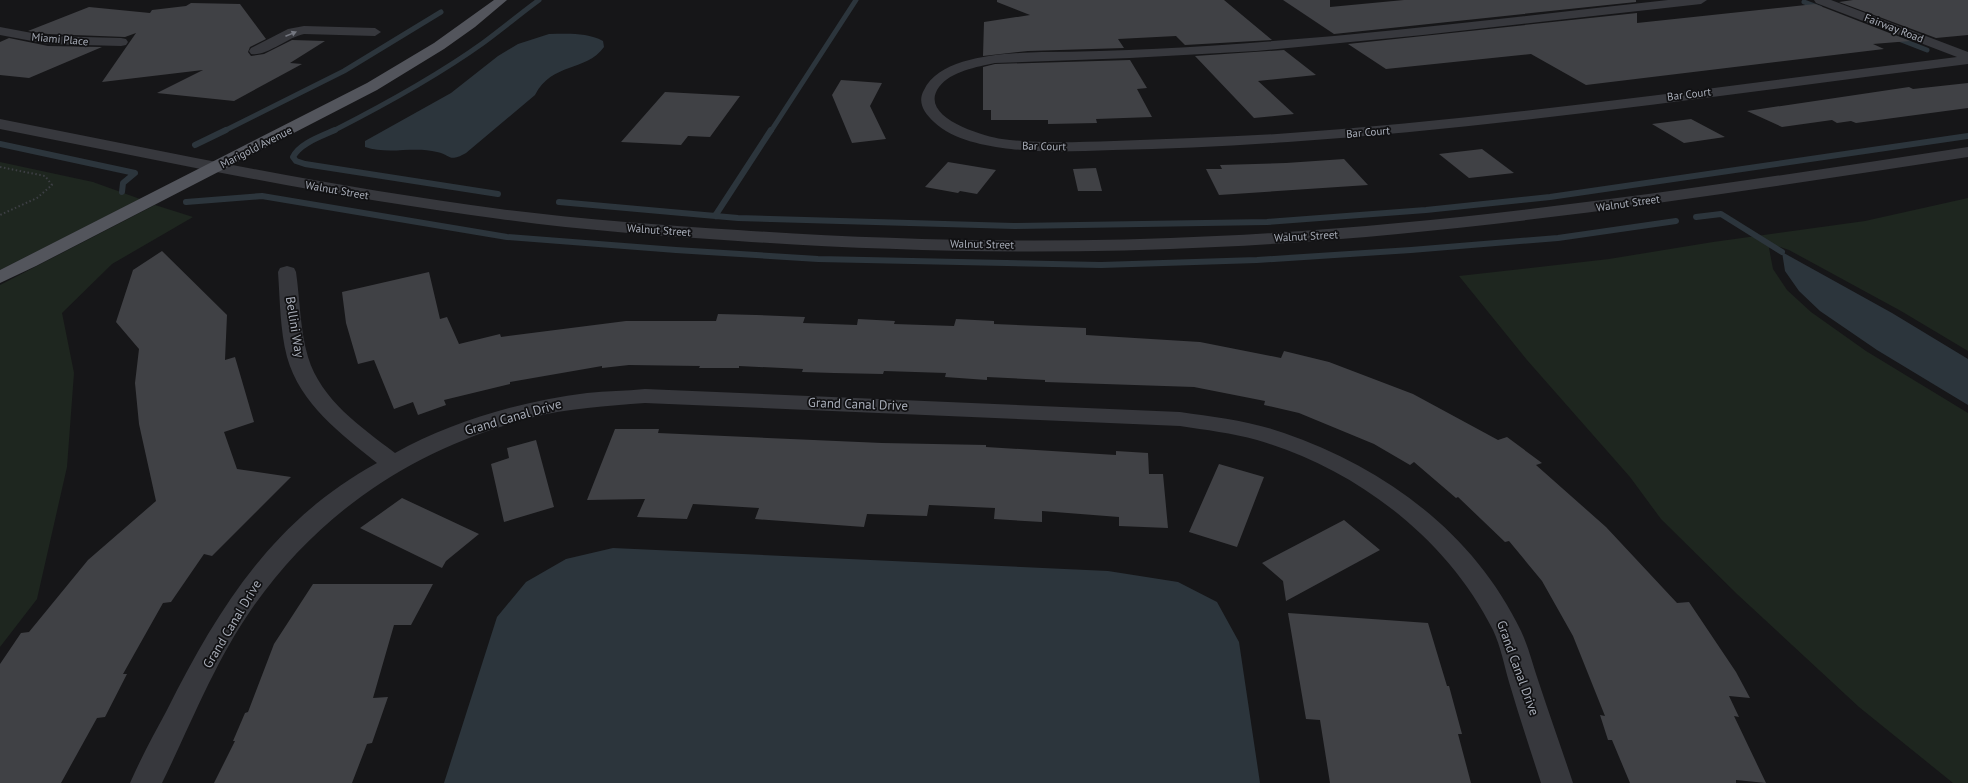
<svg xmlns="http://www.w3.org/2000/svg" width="1968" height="783" font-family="'PT Sans',sans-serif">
  <rect width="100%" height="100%" fill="#161618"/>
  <path fill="#1e261f" d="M0 162 93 182 140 199 0 270Z
    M1968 198V351L1901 311 1789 250 1777 246H1771L1769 248 1773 269 1787 290 1811 312 1866 351 1968 413V783H1953L1859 707 1737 594 1661 519 1630 477 1527 360 1459 276 1609 259 1713 242 1865 221Z
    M155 205 193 217 112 264 62 313 74 373 67 467 37 599 0 647V285Z"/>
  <path fill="#2c353c" d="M549 34C567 34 586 32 603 41L604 47C586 72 552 62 535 95L466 153C448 163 452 155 437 152 414 146 388 155 365 147V141L451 93 498 56 518 44Z
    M1782 252 1892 313 1968 359V405L1877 350 1820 311 1799 291 1785 271Z
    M613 548 1108 571 1178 582 1217 602 1239 642 1260 783H444L497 617 526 582 566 559Z"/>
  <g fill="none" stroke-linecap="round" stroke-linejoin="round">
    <path stroke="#2c353c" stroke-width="5" d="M1804 2 1820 8
      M1896 38 1927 50
      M224 131 344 71 441 12
      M333 131C384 105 437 76 483 43 502 29 520 14 539 0
      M771 131 856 0"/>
    <path stroke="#2c353c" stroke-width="6" d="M335 130C322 136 300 143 293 157L296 161 305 164 498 194
      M0 144 135 173 123 183 122 192
      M195 145 226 130
      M186 202 262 196 507 237 676 250 818 259 1101 265 1257 260 1411 250 1558 238 1676 221
      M559 202 738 218 1014 226 1267 222 1426 210 1550 197 1968 136
      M715 216 771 130
      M1696 217 1721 214 1782 252"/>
  </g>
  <path fill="#404145" d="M997 0H1224L1272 40 1185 45 1176 36 1118 39 1124 48 1028 51 983 56 984 22 1030 15 997 2Z
    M1283 0H1330V7L1404 0H1636V2L1334 34Z
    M1853 0H1968V35L1936 38 1839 2Z
    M191 3 240 4 266 39 250 47 248 52 251 56 264 54 292 40 325 41 290 63 302 64 234 101 157 93 203 70 102 82 136 33 125 37 48 34 28 31 89 7 150 13 152 10 186 6Z
    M1815 4 1910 41 1873 44 1884 49 1586 85 1531 54 1386 69 1348 44 1637 13V23Z
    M9 38 48 46 102 47 29 78 0 75V42Z
    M1284 50 1316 75 1258 81 1294 114 1254 118 1195 56Z
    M1130 60 1147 88 1137 89 1152 117 1096 119 1097 123 1048 124V120H991V110H983V67L995 64Z
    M841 80 882 83 870 106 886 139 852 143 832 95Z
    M1968 83V108L1856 123 1851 121 1837 123 1832 120 1782 127 1747 111 1909 87 1913 89Z
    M665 92 740 96 710 137 688 136 681 145 621 142Z
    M1691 119 1725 137 1684 143 1652 124Z
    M1482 149 1514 173 1469 178 1439 154Z
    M1344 159 1368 185 1219 195 1206 169H1222L1220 165 1286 163Z
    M948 162 996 170 977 194 960 191 958 193 925 187Z
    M1096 168 1102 191H1078L1073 169Z
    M162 251 227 315 225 360 235 357 254 422 224 432 237 469 291 477 212 556 204 554 171 602 163 603 123 674H127L105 717 97 718 61 783H0V664L21 633 29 632 88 560 156 501 139 424 135 383 139 349 116 322 133 270Z
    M429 272 440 319 447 317 459 344 500 334 501 337 626 321H716L718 314 756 315 805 317 803 323 857 325 858 319 895 321 894 324 954 326 956 319 994 321V324L1086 328V335L1200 342 1281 358 1284 351 1329 362 1413 394 1498 440 1507 437 1542 463 1536 465 1606 527 1677 603 1689 602 1736 672 1750 698 1729 696 1739 717 1734 716 1766 783 1736 780V783H1630L1612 740H1608L1600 715 1605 716 1573 636 1542 581 1509 541 1505 542 1458 497 1456 498 1414 462 1410 465 1374 444 1299 413 1264 405 1265 401 1194 387 1045 382V380L987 377V380L945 377 946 373 884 371 883 374 834 373 802 372 803 369 739 366V368H699L700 366 629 365 602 368V366L510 382V384L444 400 446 405 418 415 413 402 394 409 374 360 358 364 346 323 342 292Z
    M615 429H659L658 433 882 443 986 445V447L1116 455V451L1148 453 1149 474H1163L1168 528 1119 526V517L1042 511V522L994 519 995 508 929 505 927 516 867 514 864 527 755 519 759 508 693 504 687 519 637 517 645 499 587 500Z
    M536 440 554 507 504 522 491 464 509 458 507 448Z
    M1219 464 1264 477 1237 547 1189 532Z
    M402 498 479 534 446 561 442 568 360 528Z
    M1344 520 1380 550 1286 601 1283 581 1262 563Z
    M313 584H433L411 625H394L373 698 388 697 372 743 367 744 352 783H214L235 741H233L245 713 248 712 274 644Z
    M1288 613 1428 623 1447 686H1449L1462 734H1458L1471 783H1330L1320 720 1306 719Z"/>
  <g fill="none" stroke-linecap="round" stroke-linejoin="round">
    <path stroke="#3d3f44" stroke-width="2" stroke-dasharray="1.5 2.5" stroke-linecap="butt" d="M0 167 45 176 52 185 37 198 0 215"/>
    <path fill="#37383d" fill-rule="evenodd" d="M1668 0H1707L1701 4 1423 35 1256 51 1130 58 995 63C977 67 951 71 939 87 917 117 983 136 1002 139 1039 144 1077 142 1114 141 1168 139 1222 137 1277 134 1504 118 1730 85 1957 57L1816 3 1814 0H1831L1968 52V64C1742 92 1516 126 1288 142 1230 146 1171 149 1113 150 1079 151 1045 153 1011 149 985 146 953 140 934 122 924 113 917 102 924 90 940 55 1009 53 1042 52 1252 50 1460 23 1668 0Z
      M304 26 375 28 381 32 375 36 304 34C288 37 266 57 251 54L249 51 251 48 288 29Z
      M0 27 48 36 121 38 126 39 128 42 126 45 121 46 48 44 0 35Z
      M0 119C166 152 332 187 500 209 579 219 659 225 738 230 897 241 1057 244 1216 236 1469 224 1718 185 1968 147V157C1718 195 1469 235 1216 247 1057 255 897 252 738 241 659 236 579 230 500 219 332 197 166 162 0 129Z
      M287 266 294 268 296 272C300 300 300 330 308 357 321 400 361 427 395 453 453 421 522 401 587 393 606 391 626 391 645 389L1180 412C1215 417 1250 421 1284 433 1385 468 1474 533 1521 631 1529 648 1533 666 1539 683 1550 716 1562 750 1573 783H1541C1530 749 1519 716 1509 682 1504 665 1501 647 1493 630 1447 538 1355 468 1257 440 1232 433 1206 430 1180 426L645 403C607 406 568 408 530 418 416 448 321 510 253 607 215 661 191 724 162 783H130C141 758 154 734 167 710 219 607 273 520 377 463 341 434 300 404 287 357 280 330 280 300 278 272L280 268Z"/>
    <path fill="#53555c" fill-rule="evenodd" d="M494 0H507L475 27 444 49 377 90 36 266 0 283V270L367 83 434 43Z"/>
  </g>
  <defs><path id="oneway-solid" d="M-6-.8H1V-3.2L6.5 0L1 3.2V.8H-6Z"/></defs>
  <use fill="#757881" href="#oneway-solid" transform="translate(291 34) rotate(-22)"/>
  <g text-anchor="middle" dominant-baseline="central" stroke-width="3.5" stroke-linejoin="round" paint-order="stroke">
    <g font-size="11" fill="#a8adb8" stroke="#111113">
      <text transform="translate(1894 28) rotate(21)">Fairway Road</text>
      <text transform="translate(60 39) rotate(5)">Miami Place</text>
      <text transform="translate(1689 94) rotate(-7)">Bar Court</text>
      <text transform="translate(1368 132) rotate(-5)">Bar Court</text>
      <text transform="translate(1044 146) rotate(1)">Bar Court</text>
      <text transform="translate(256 147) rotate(-27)">Marigold Avenue</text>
      <text transform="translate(337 190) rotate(10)">Walnut Street</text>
      <text transform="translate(1628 203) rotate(-8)">Walnut Street</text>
      <text transform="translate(659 230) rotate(4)">Walnut Street</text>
      <text transform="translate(1306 236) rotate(-3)">Walnut Street</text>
      <text transform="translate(982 244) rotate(1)">Walnut Street</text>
    </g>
    <g font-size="13" fill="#a8adb8" stroke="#111113">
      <text transform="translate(295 327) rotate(81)">Bellini Way</text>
      <text transform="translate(858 404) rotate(2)">Grand Canal Drive</text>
      <text transform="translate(513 417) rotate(-16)">Grand Canal Drive</text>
      <text transform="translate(232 624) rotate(-59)">Grand Canal Drive</text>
      <text transform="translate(1518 668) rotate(70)">Grand Canal Drive</text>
    </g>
  </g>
</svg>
